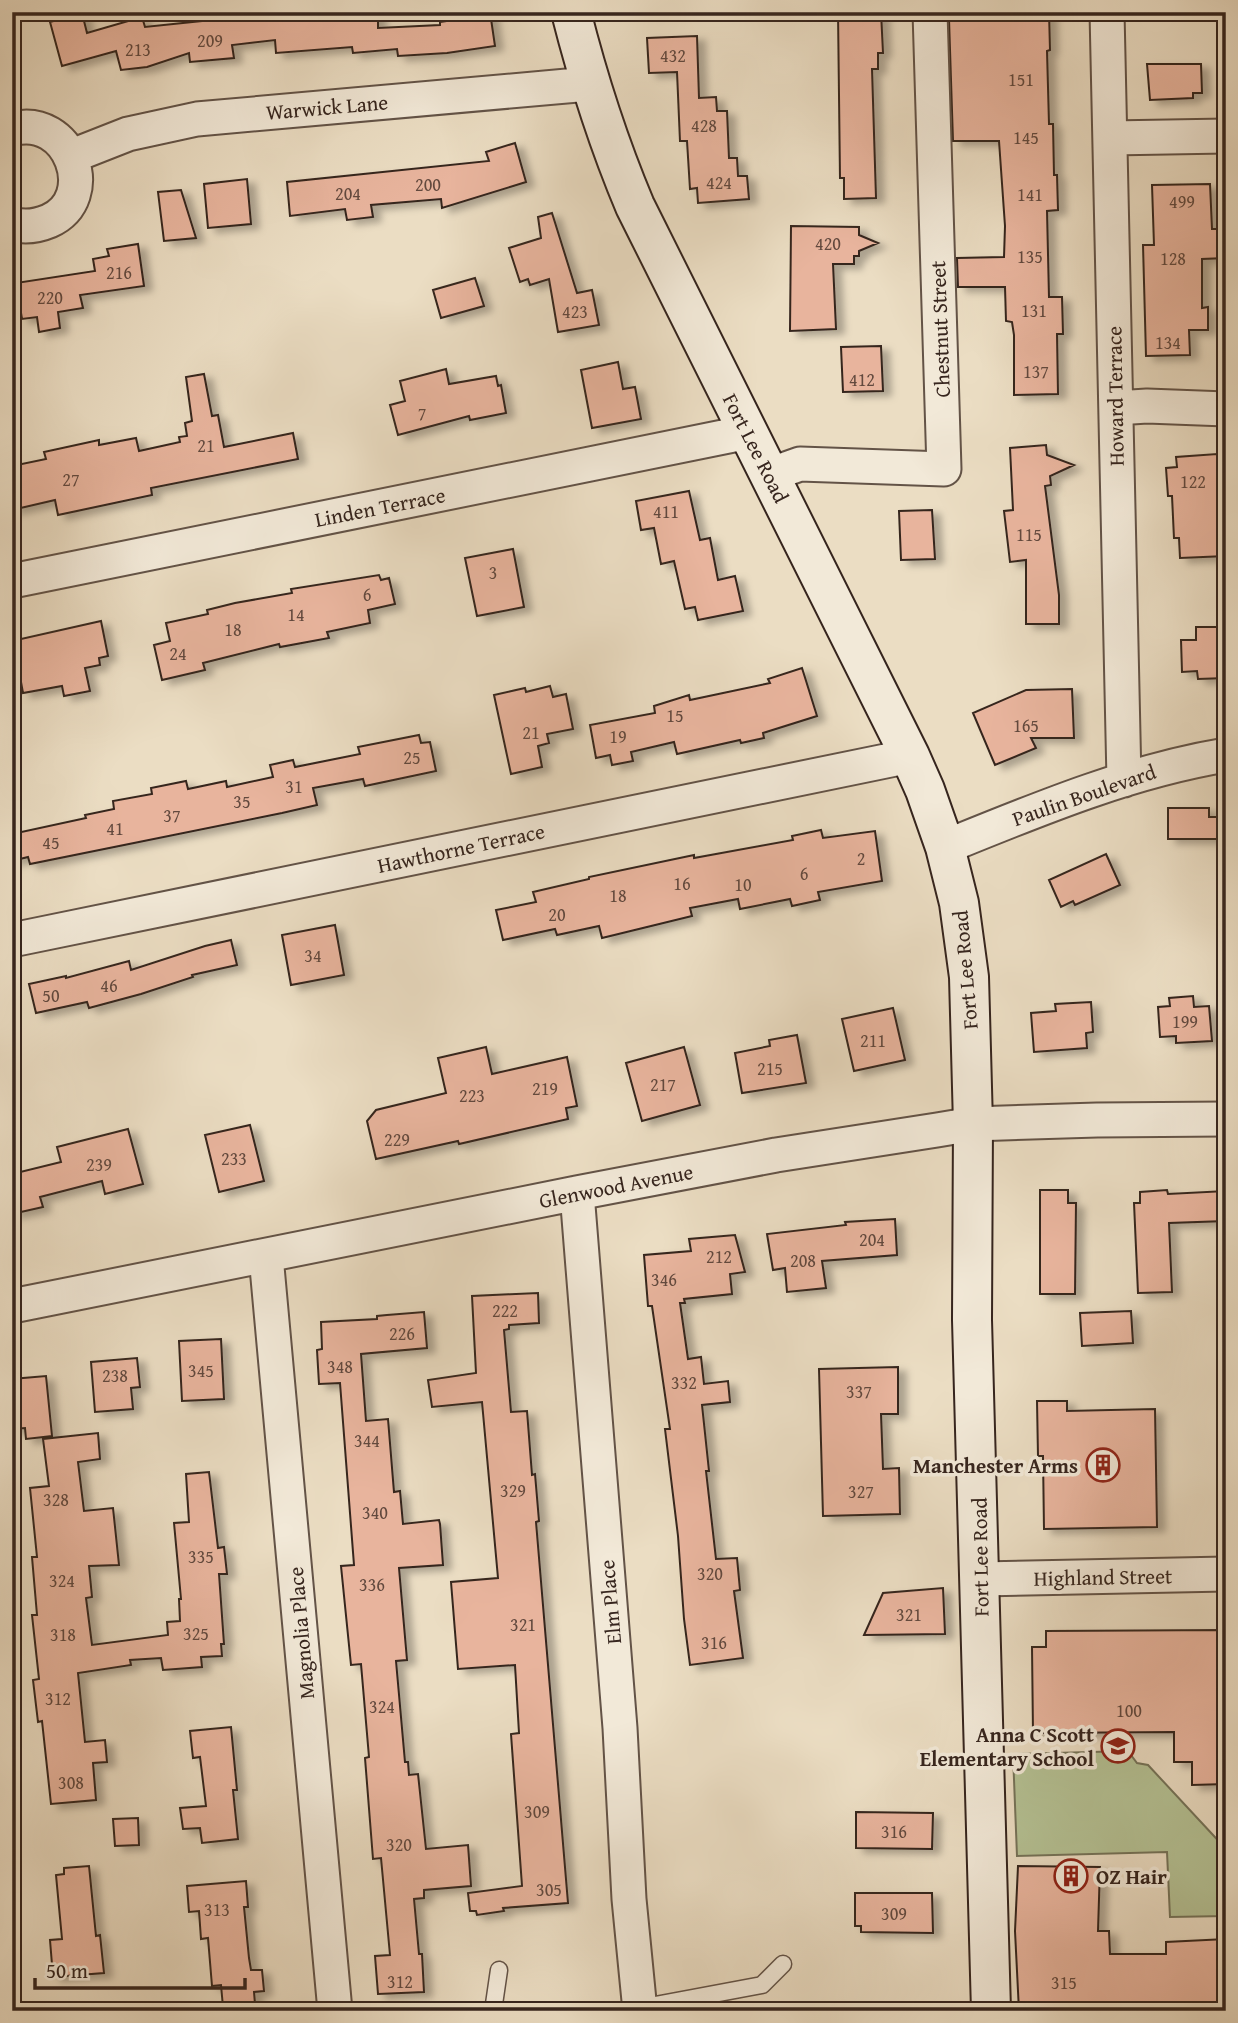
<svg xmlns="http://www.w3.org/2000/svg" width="1238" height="2023" font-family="'Gentium Book Plus',serif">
  <defs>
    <filter id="shadow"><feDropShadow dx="8" dy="4.5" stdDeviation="3.5" flood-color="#0004"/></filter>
  </defs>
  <rect width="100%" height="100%" fill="#ebddc3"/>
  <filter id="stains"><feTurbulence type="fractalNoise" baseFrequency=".00286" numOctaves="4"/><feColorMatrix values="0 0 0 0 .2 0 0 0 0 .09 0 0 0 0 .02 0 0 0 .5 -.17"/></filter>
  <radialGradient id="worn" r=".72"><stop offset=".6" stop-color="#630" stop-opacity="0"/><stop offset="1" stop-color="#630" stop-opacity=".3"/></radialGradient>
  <path fill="#b5c295" stroke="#76745a" stroke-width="2" d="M1128 1751 1137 1763 1148 1765 1226 1849V1916L1170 1917 1167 1852 1017 1856 1013 1754Z"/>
  <path fill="#e8b49d" stroke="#36251e" stroke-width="2" filter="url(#shadow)" d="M210 12H378V28L440 25V22L454 20 453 12H490L495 46 447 53 398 56 397 49 353 53 352 47 276 53 275 40 232 45 234 58 190 62 189 53 147 67 121 70 116 51 62 66 50 22 82 13 87 33 142 17 145 27 211 20Z
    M838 12H881L883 53H878V69H872L876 198 844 199V178H840Z
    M1029 12H1049L1050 50 1047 51 1049 124H1053L1054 175H1057L1058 210 1047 211 1049 297H1062L1063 334H1057L1058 394 1014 395V335L1012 322 1006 321 1005 287H958L957 258 1004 257 1005 226 999 141H953L949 19Z
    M697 36 699 98 716 97 717 111H727L729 158H737L738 176H747L749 199 698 203 697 188 690 189 687 141H680L677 72 649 73 647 38Z
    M1147 64H1201L1202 93H1193V98L1150 100Z
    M515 143 526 182 442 208 441 199 371 205 373 217 347 220 345 209 290 216 287 182 489 161 486 152Z
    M247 179 251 224 208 228 204 184Z
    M1210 184 1212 229H1226V258L1202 259V308L1208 307V330H1189L1190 355 1146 356 1143 245H1154L1152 185Z
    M181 190 196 238 164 241 158 192Z
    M552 213 577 293 592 290 599 325 558 332 549 279 530 285 528 279 520 282 509 248 541 238 538 217Z
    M791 226 859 227V235L878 243 859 251V256H854V264H833L836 329 790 331Z
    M138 244 144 286 80 295 83 308 58 312 60 328 39 332 37 317 22 319 16 283 95 271 93 259 109 256 107 249Z
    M475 278 484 306 441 318 433 290Z
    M881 346 883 391 843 392 841 347Z
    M618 362 623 389 635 387 641 419 592 428 581 370Z
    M446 369 449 384 496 376 498 386 501 385 506 413 470 420 469 416 398 435 390 405 405 401 400 381Z
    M204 374 212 416 218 415 224 447 293 433 298 459 151 488 152 495 58 515 55 500 12 510V466L46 459 44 452 99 440V445L136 438 139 451 180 442 179 437 187 436 185 423 192 421 186 377Z
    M1046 445 1047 455 1074 465 1050 476 1051 485 1045 486 1059 595V624H1026V560L1010 562 1004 511 1013 510 1010 448Z
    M1217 454 1221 517H1225L1226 556 1180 558 1179 538H1174L1172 496H1168L1166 468 1177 467 1176 457Z
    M689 491 700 540 710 538 718 580 735 576 743 611 698 620 695 607 685 609 674 561 661 564 654 528 641 530 636 501Z
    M932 510 935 559 901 560 899 511Z
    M513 549 524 607 477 616 465 558Z
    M379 575 381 580 389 578 395 604 368 610 370 623 327 632 329 638 280 647 279 644 203 663 205 670 162 680 154 645 170 641 166 623 208 614 207 610 235 603 292 593 291 589Z
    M101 621 108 656 99 658 100 665 85 668 90 691 64 696 62 686 23 693 21 682 12 684V641Z
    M1196 627H1226V678L1198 679 1197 671 1182 672 1181 640H1196Z
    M802 668 817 716 763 733 764 738 741 743 740 740 677 754 674 742 631 752 633 761 612 765 610 755 596 758 590 725 655 713 654 706 689 695 690 700 770 683 768 679Z
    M550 686 553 697 566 694 573 729 547 734 549 743 538 746 542 767 511 774 494 695 525 688 526 692Z
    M1072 689 1074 738H1031L1036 748 995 765 973 713 1026 690Z
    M419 735 421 743 430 742 436 771 365 786 363 779 313 788 317 805 282 813 30 864 28 857 12 861V834L86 818 85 815 114 809 113 801 152 794 151 788 186 781 188 789 226 781 227 787 273 777 270 765 293 760 295 767 360 754 358 747Z
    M1168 808H1209V817H1222V839H1168Z
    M821 830 823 838 875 831 882 881 818 892 820 900 792 906 790 899 740 909 738 899 690 908 692 916 602 938 599 926 557 935 555 929 503 940 496 910 536 902 533 892 589 879V877L694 855V858L793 840 792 836Z
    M1106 854 1120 885 1075 905 1073 901 1061 907 1049 880Z
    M335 925 344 975 291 985 282 935Z
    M231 940 237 965 192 975 193 977 141 994 89 1008 87 1002 36 1013 29 984 66 976V978L129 961 131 970 205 946Z
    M1193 996 1194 1007 1209 1006 1212 1041 1176 1043V1036L1160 1037 1158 1007 1170 1006 1169 998Z
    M1091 1002 1093 1032 1086 1033 1087 1048 1034 1052 1031 1013 1056 1011 1055 1004Z
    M893 1008 905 1060 854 1071 842 1019Z
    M797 1035 806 1083 742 1093 735 1053 770 1046 769 1040Z
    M486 1047 492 1074 567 1057 577 1106 566 1108 568 1119 459 1144 458 1141 376 1159 367 1121 376 1110 446 1093 438 1058Z
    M684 1047 700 1105 642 1121 626 1063Z
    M250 1125 264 1181 219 1192 205 1135Z
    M128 1129 143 1184 105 1194 102 1181 40 1197 43 1207 12 1214V1174L61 1162 57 1147Z
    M1040 1190H1068V1203H1076L1075 1294H1040Z
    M1167 1190 1168 1194 1226 1191V1221L1169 1223 1172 1292 1138 1293 1134 1203H1140V1192Z
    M895 1219 897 1255 822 1261 826 1288 787 1292 785 1268 773 1270 767 1234 846 1225 845 1222Z
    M735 1235 745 1272 730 1274 732 1294 684 1299 685 1303H680L688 1359 701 1357 704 1384 728 1381 730 1402 702 1405 709 1471H706L716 1559 737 1558 740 1590 734 1591 743 1658 690 1665 684 1619 678 1536 665 1429H670L652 1306H648L644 1255 691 1251 689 1239Z
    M538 1293 539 1323 509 1325V1329L504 1330 511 1412 527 1411 532 1475 535 1474 539 1521 536 1522 568 1903 503 1908 504 1911 477 1915 476 1911H470L468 1893 522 1886 511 1734 519 1733 515 1665 458 1669 451 1582 498 1578 482 1402 432 1407 428 1380 476 1373 472 1296Z
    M1131 1311 1133 1343 1082 1346 1080 1313Z
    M424 1312 427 1348 361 1354 366 1421 388 1419 394 1492 400 1491 403 1524 439 1520 440 1524 443 1565 399 1568 407 1660 396 1661 405 1762H408L409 1775 418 1774 426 1849 468 1845 471 1886 424 1890V1898L414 1899 419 1954H422L424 1992 378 1994 375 1956 390 1955 381 1858 373 1859 365 1758 369 1757 361 1664 351 1665 341 1566 354 1565 340 1383 319 1384 317 1350 322 1349 321 1322 377 1319V1316L387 1315Z
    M221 1339 224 1399 182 1401 179 1341Z
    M137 1358 140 1387 131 1388 133 1409 95 1412 91 1362Z
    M898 1367V1414H881L883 1469 899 1468 900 1514 823 1516 819 1369Z
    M46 1376 52 1436 26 1439 25 1428 12 1429V1379Z
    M1037 1401H1067V1411L1155 1409 1157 1527 1044 1529 1043 1456H1038Z
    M98 1433 100 1459 78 1462 84 1511 113 1508 119 1565 89 1566 92 1597 86 1598 92 1645 168 1635 167 1622 180 1621 179 1599H181L174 1523 189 1522 186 1474 209 1472 218 1548 224 1547 227 1574H219L224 1644H221L222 1656 201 1657 202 1667 163 1670 161 1658 130 1660 131 1665 78 1673 85 1742 105 1740 107 1762 93 1763 96 1800 51 1804 42 1721 38 1722 33 1680 39 1679 32 1615H37L32 1557H37L30 1488 49 1486 43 1439Z
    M943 1588 945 1634 864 1635 883 1593Z
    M1226 1630V1784L1192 1785V1762H1174V1732L1033 1733 1032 1647H1046V1631Z
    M231 1727 237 1790H233L238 1839 202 1843 200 1828 183 1829 180 1808 206 1806 200 1757 193 1758 190 1731Z
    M856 1812 933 1813 932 1849 856 1848Z
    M138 1818 139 1845 115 1846 113 1819Z
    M89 1866 96 1936 100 1935 104 1973 53 1977 50 1940 62 1939 56 1875 64 1874V1868Z
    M1018 1866 1100 1867 1098 1931H1109L1110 1954H1166V1942L1226 1939V2011H1019L1015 1931Z
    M246 1881 248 1907H244L249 1958 251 1970H262L264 1991 254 1992 255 2004 223 2007 221 1985 212 1986 208 1938 201 1939 199 1911 189 1912 187 1886Z
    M855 1893H932L933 1933 861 1932V1926H855Z"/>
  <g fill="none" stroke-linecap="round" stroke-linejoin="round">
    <defs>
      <path id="service" d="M639 2008 762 1985 783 1964
        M493 2011 499 1970"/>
      <path id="minor" d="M1107 12 1124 780
        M12 129C70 113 101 198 49 221 37 226 25 228 12 224
        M1110 138 1226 136
        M72 156 128 134 197 119 589 84
        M1116 408 1147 406 1226 409
        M769 475 800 464 944 469 930 12
        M12 581 748 432
        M945 847C1036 810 1129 771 1226 755
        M12 940 910 756
        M577 1193 620 1728 629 1899 640 2011
        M266 1256 335 2011
        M12 1306 577 1193 776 1155 937 1130 973 1124 1097 1120 1226 1119
        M980 1579 1226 1574"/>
      <path id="secondary" d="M571 12C588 79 608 142 635 206L910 756 925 790 945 847 959 903 969 977 973 1124 972 1320 991 2011"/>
    </defs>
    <use href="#service" stroke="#635347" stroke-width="19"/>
    <use href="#minor" stroke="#635347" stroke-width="37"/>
    <use href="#secondary" stroke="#36251e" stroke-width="42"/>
    <use href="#service" stroke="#f2e9d8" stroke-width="16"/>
    <use href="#minor" stroke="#f2e9d8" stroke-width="33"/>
    <use href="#secondary" stroke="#f2e9d8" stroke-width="38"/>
  </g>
  <defs>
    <symbol id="building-ring" viewBox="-11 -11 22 22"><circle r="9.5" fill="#f2e9d8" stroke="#8f2418" stroke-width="1.5"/><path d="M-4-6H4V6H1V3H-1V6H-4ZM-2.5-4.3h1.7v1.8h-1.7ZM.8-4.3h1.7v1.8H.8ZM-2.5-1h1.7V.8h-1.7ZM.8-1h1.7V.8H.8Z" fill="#8f2418"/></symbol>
    <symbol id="school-ring" viewBox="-11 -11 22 22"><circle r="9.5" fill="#f2e9d8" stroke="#8f2418" stroke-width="1.5"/><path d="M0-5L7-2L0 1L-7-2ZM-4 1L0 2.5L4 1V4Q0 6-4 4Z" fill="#8f2418"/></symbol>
  </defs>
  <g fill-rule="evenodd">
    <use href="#building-ring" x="1084" y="1446" width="38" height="38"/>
    <use href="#school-ring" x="1099" y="1727" width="38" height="38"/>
    <use href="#building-ring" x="1052" y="1857" width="38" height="38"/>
  </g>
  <g text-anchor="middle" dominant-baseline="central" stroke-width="7" stroke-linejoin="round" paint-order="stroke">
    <g font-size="18" fill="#62493e">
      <text x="210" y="40">209</text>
      <text x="138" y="49">213</text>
      <text x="673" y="55">432</text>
      <text x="1021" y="79">151</text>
      <text x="704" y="125">428</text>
      <text x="1026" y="137">145</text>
      <text x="719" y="182">424</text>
      <text x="428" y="184">200</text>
      <text x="348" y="193">204</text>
      <text x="1030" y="194">141</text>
      <text x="1182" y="201">499</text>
      <text x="828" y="243">420</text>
      <text x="1030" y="256">135</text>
      <text x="1173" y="258">128</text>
      <text x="119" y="272">216</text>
      <text x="50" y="297">220</text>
      <text x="1034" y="310">131</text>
      <text x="575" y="311">423</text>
      <text x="1168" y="342">134</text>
      <text x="1036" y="371">137</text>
      <text x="862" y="379">412</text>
      <text x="422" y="413">7</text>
      <text x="206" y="445">21</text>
      <text x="71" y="479">27</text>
      <text x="1193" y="481">122</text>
      <text x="666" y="511">411</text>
      <text x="1029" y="534">115</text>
      <text x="493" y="572">3</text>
      <text x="367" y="594">6</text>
      <text x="296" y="614">14</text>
      <text x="233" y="629">18</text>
      <text x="178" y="653">24</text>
      <text x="675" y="715">15</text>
      <text x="1026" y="725">165</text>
      <text x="531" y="732">21</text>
      <text x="618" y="736">19</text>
      <text x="412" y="757">25</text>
      <text x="294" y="786">31</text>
      <text x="242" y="801">35</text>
      <text x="172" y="815">37</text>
      <text x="115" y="828">41</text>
      <text x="51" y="842">45</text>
      <text x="861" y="858">2</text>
      <text x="804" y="873">6</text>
      <text x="682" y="883">16</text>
      <text x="743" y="884">10</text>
      <text x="618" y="895">18</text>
      <text x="557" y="914">20</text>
      <text x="313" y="955">34</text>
      <text x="109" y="985">46</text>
      <text x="51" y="995">50</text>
      <text x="1185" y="1021">199</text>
      <text x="873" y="1040">211</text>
      <text x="770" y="1068">215</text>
      <text x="663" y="1084">217</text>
      <text x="545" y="1088">219</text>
      <text x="472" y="1095">223</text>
      <text x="397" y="1139">229</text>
      <text x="234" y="1158">233</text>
      <text x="99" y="1164">239</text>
      <text x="872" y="1239">204</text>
      <text x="719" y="1256">212</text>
      <text x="803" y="1260">208</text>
      <text x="664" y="1279">346</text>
      <text x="505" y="1310">222</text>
      <text x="402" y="1333">226</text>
      <text x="340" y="1366">348</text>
      <text x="201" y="1370">345</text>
      <text x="115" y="1375">238</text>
      <text x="684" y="1382">332</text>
      <text x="859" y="1391">337</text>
      <text x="367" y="1440">344</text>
      <text x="513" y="1490">329</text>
      <text x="861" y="1491">327</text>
      <text x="56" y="1499">328</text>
      <text x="375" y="1512">340</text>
      <text x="201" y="1556">335</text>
      <text x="710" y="1573">320</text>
      <text x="62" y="1580">324</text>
      <text x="372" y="1584">336</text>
      <text x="909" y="1614">321</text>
      <text x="523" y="1624">321</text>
      <text x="196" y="1633">325</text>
      <text x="63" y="1634">318</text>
      <text x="714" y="1642">316</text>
      <text x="58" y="1698">312</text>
      <text x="382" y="1706">324</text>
      <text x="1129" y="1710">100</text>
      <text x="71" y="1782">308</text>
      <text x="537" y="1811">309</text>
      <text x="894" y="1831">316</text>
      <text x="399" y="1844">320</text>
      <text x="549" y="1889">305</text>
      <text x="217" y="1909">313</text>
      <text x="894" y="1913">309</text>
      <text x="400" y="1981">312</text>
      <text x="1064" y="1982">315</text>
    </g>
    <g font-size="21" fill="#36251e" stroke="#f2e9d8">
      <text transform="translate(327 107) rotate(-5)">Warwick Lane</text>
      <text transform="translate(940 329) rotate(-92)">Chestnut Street</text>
      <text transform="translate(1115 396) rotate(-91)">Howard Terrace</text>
      <text transform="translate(756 448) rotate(63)">Fort Lee Road</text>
      <text transform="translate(380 507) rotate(-11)">Linden Terrace</text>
      <text transform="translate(1084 795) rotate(-19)">Paulin Boulevard</text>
      <text transform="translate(461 848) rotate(-12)">Hawthorne Terrace</text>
      <text transform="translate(965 970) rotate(-95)">Fort Lee Road</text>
      <text transform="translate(616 1186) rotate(-11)">Glenwood Avenue</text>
      <text transform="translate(980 1557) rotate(-91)">Fort Lee Road</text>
      <text transform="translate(1103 1577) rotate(-1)">Highland Street</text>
      <text transform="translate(610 1602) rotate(-95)">Elm Place</text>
      <text transform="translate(301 1633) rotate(-95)">Magnolia Place</text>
    </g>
    <g font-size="21" font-weight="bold" fill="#36251e" stroke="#f2e9d8" text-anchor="end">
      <text x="1078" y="1465">Manchester Arms</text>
      <text x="1094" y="1734">Anna C Scott<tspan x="1094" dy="24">Elementary School</tspan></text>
      <text x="1096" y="1876" text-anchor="start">OZ Hair</text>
    </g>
  </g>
  <rect width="1238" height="2023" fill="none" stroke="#ebddc3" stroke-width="42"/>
  <rect x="14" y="14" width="1210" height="1995" fill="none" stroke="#36251e" stroke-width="3.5"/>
  <rect x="21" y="21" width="1196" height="1981" fill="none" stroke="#36251e" stroke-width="2"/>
  <path d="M35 1978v10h210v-10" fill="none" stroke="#36251e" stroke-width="3.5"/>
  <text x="46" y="1978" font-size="21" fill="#36251e" stroke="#f2e9d8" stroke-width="5" paint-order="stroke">50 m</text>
  <rect width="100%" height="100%" filter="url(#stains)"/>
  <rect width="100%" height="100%" fill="url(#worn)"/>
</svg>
